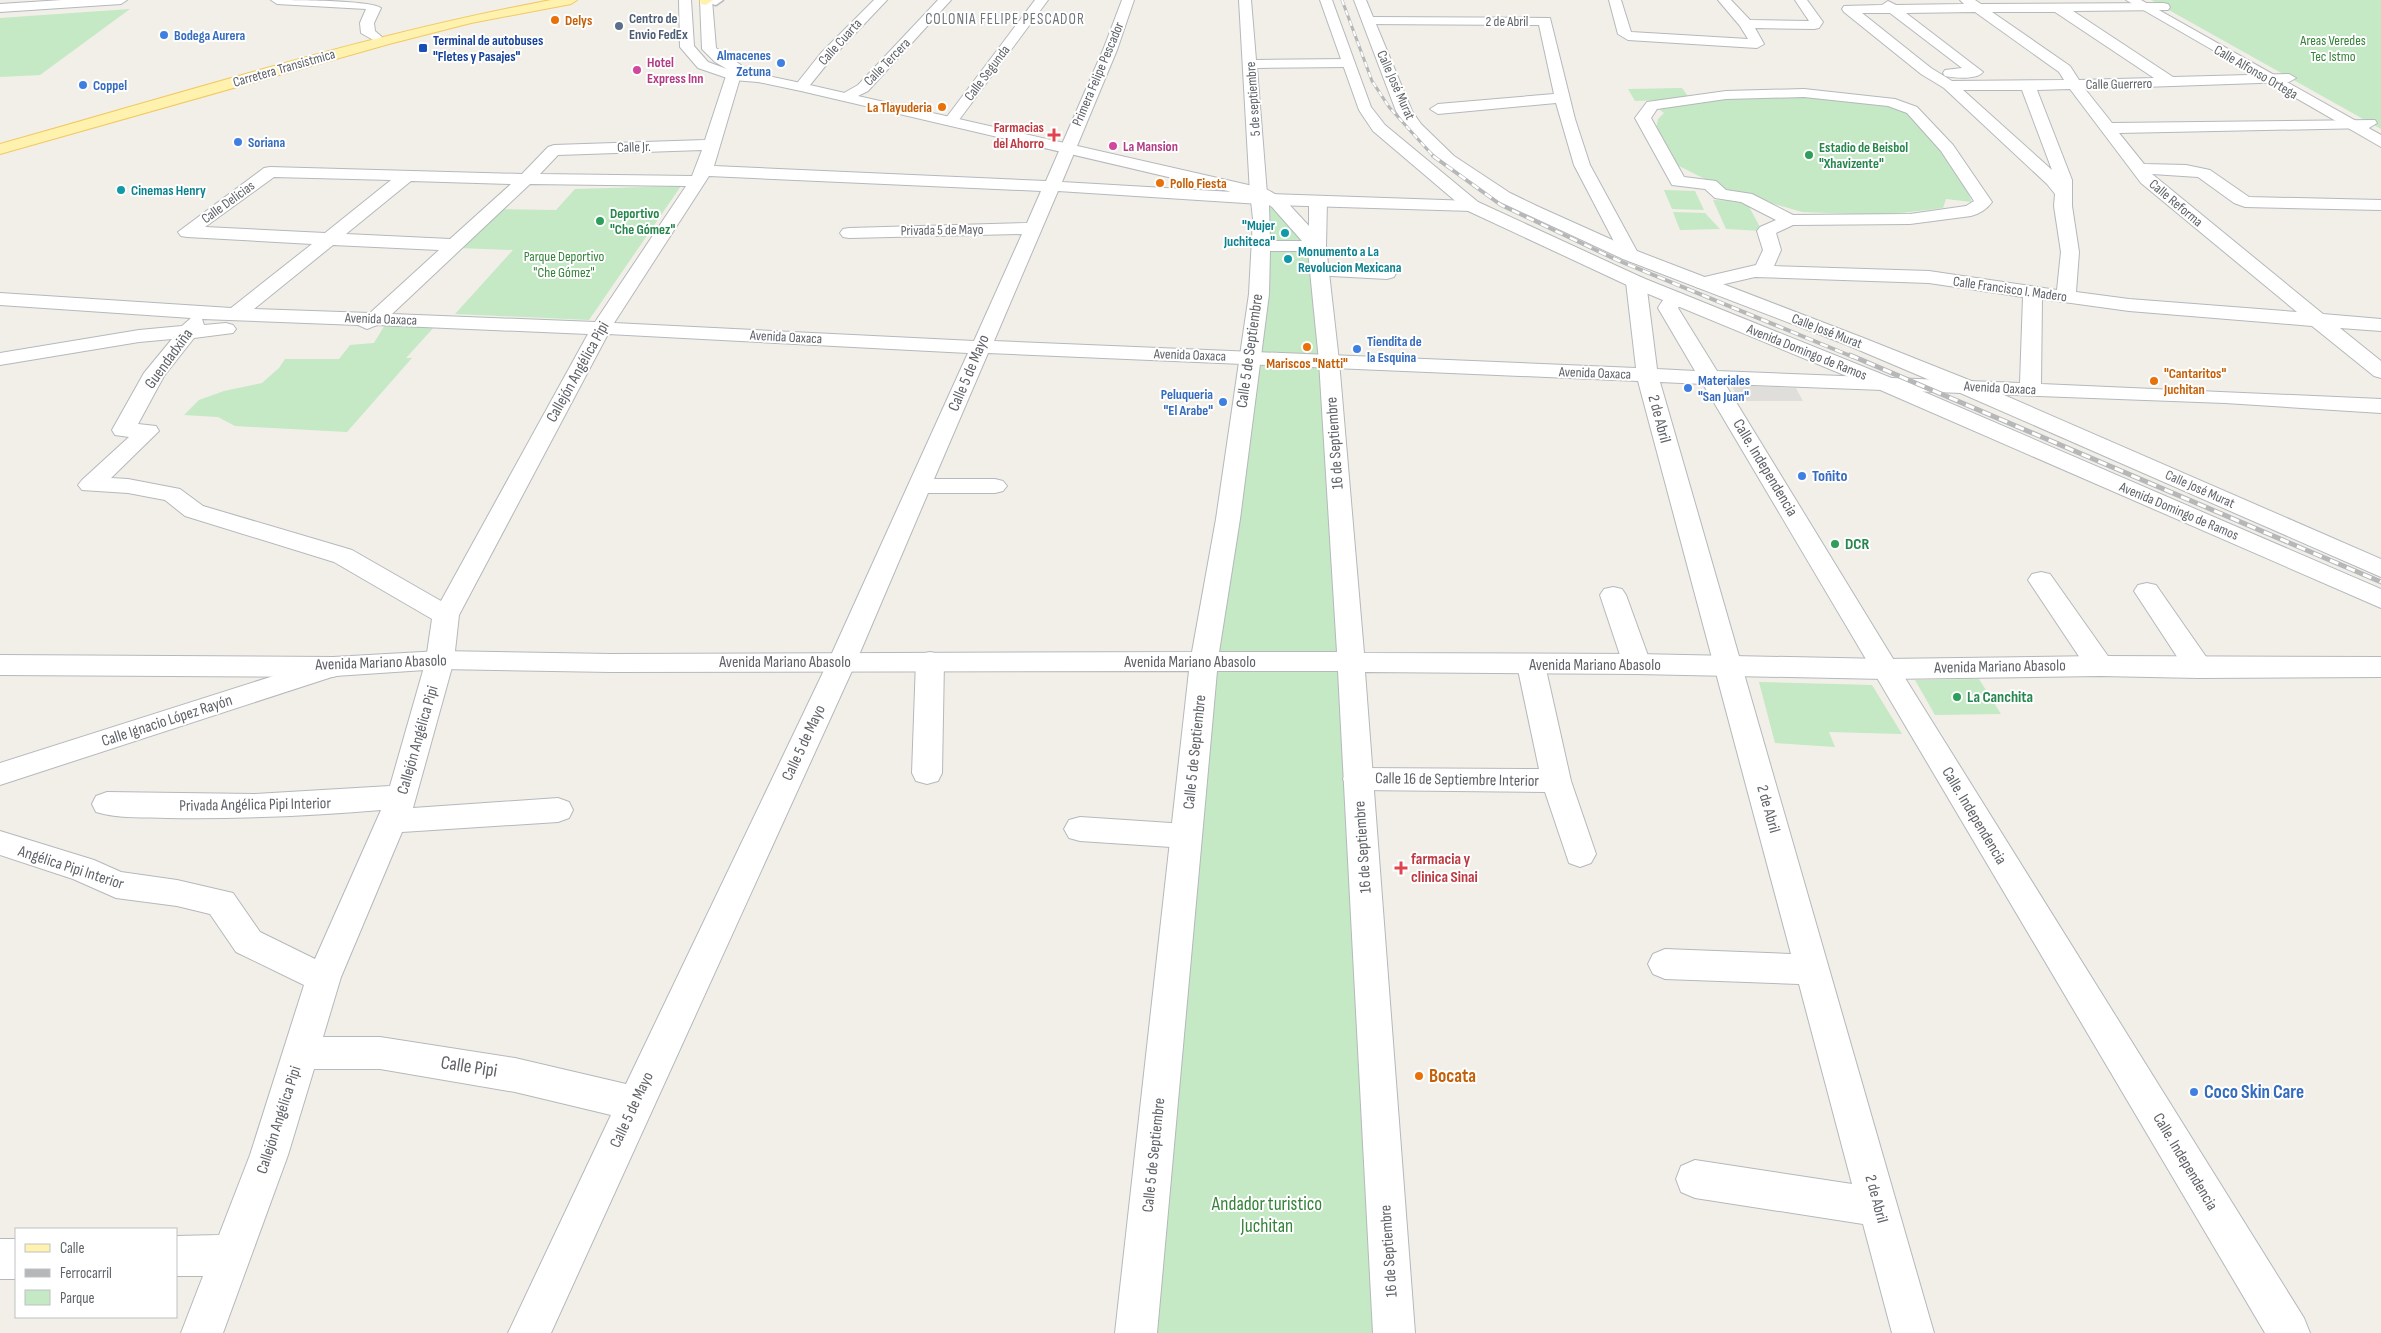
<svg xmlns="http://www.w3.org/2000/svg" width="2381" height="1333" font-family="'Sofia Sans Condensed',sans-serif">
  <rect width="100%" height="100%" fill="#f1efe8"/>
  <path fill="#e0deda" d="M1732 385 1796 388 1803 401H1738Z"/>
  <path fill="#c5e8c5" d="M2151 0H2381V129Z
    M130 9 40 75 0 77V18Z
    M1682 88 1690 99 1635 101 1628 89Z
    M1766 94H1820L1903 108 1947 146 1972 202 1946 199 1943 208 1885 215 1802 212 1729 191 1675 164 1654 139 1658 119 1664 113 1655 106Z
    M681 186 589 320 455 314 513 250 459 248 500 209 556 210 575 189Z
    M1664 190 1695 191 1704 210 1672 209Z
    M1260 193 1317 246 1394 1333H1136L1249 357Z
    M1713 200 1746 201 1762 231 1726 229Z
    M1673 212 1705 213 1720 229 1680 230Z
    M386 323 436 325 406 358H412L347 432 235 426 218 417 184 415 199 400 224 391 262 383 279 368 285 359H339L350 345 374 343Z
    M1979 679 2001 714 1935 715 1915 680Z
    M1759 682 1872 685 1902 734 1829 732 1835 747 1775 743Z"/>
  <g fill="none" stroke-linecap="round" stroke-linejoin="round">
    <defs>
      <path id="pedestrian" d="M712 0H723L716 5 712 4Z"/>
      <path id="minor" d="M62 0H127L121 4 0 12V4Z
        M271 0C290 0 370 0 381 8L374 23 375 31 382 37 375 41 361 33 360 23 366 9 277 4Z
        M874 0H887L831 59 806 90H796L794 87 821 53Z
        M938 0H951L868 91 850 100H840L837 97 858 85Z
        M1035 0H1048L956 124H946L943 121 946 118Z
        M1122 0H1134L1117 50 1062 182 1250 193 1239 0H1251L1256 60 1347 59 1354 63 1347 67 1257 68 1267 194 1472 201 1478 202 1481 206 1478 210 1472 211 1274 205 1058 191 994 341 1636 368 1626 282 1629 278 1636 276 1643 278 1646 282 1657 369 1695 371 1658 308C1664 297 1670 291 1683 294L1686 298 1678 308 1717 371 2020 383 2023 297 1929 283 1755 277 1703 289 1696 287 1693 283 1696 279 1756 265 1763 250 1757 231 1760 227 1776 220 1741 202 1715 198 1705 189 1672 185 1635 118 1647 102 1726 91 1804 89 1895 99 1917 107 1953 145 1992 202C1987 209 1979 214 1971 216L1910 224 1793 225 1776 233 1781 250 1774 266 1929 271 2057 290 2061 252 2054 206 2055 194 2047 184 1944 88 1921 74 1844 12 1842 9 1844 6 1882 5 1888 1 1896 5 1964 4 1960 0H1975L1981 4 2163 3 2168 4 2170 7 2168 10 2073 11 2173 77 2289 74 2296 78 2289 82 2085 89 2112 123 2375 120 2377 123 2369 128 2119 133 2144 164 2186 165 2210 170 2249 197 2381 200V210L2245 207 2234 203 2198 177 2152 174 2323 314 2381 319V331L2340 328 2381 361V378L2374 376 2312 326 2129 311 2042 299 2041 384 2381 399V413L2225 403 1725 384 1895 662 2304 1318 2310 1333H2265L1703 384 1660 382 1934 1333H1892L1863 1224 1695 1198 1681 1192 1676 1179 1681 1166 1695 1160 1852 1184 1799 984 1665 979 1653 974 1648 964 1653 954 1665 949 1791 954 1638 381 988 353 934 479H995L1003 481 1007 486 1003 491 995 493H928L856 662 551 1333H508L611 1115 515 1092 380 1069H314L288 1155 223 1333H181L203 1276H176V1236L219 1235 250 1155 304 985 236 952 210 914 177 906 116 898 73 879 0 855V831L94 860 121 872 177 880 233 893 260 932 315 959 381 810C310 816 239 819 168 818 145 817 119 819 96 812L92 804 96 796 107 792 255 794 390 786 426 660 432 619 334 562 185 516 165 500 128 493 82 490 78 485 82 480 129 437 115 435 112 430 144 373 172 339 139 342 0 365V353L139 330 182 326 191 318 0 305V293L231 308 312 244 187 237 181 236 178 232 264 168 270 167 522 174 548 147 554 145 705 140 726 76 735 67 740 66 747 70 740 78 714 166 1046 181 1103 50ZM1975 12 2059 72 2064 80 1952 81 1931 68 1862 13H1890L1962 68 1945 70 1943 73 1945 76C1955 78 1977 80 1983 72L1906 13ZM1992 12H2055L2154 78 2079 80 2070 66ZM2070 89 2141 183 2297 312 2129 299 2076 292 2079 252 2072 206V180L2037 90ZM1963 90H2022L2052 170ZM1804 97 1888 106 1907 113 1941 151 1974 201 1966 206 1910 214 1793 215 1752 194 1726 190 1716 181 1684 177 1651 118 1657 109 1726 99ZM702 150 692 176 540 174 558 155ZM709 176 1041 191 1027 223 849 228 843 229 840 233 843 237 849 238 1022 234 974 341 614 323ZM274 177 391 180 325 233 205 227ZM411 181 511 184 450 239 346 234ZM530 184 686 186 595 322 392 314ZM333 245 439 250 370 313 254 309ZM202 319 358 325 367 329 377 325 588 334 441 601 352 550 203 506 180 489 128 479 111 478 159 431 156 426 138 424 164 376 194 338 233 333 236 329 233 325 226 323 204 325ZM608 334 968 353 828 662 626 1084 515 1058 380 1037H323L341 977 402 832 558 822 569 818 573 810 569 802 558 798 413 808 454 660 459 615Z
        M1609 0H1621L1631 32 1748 39 1740 26 1718 0H1731L1750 20 1809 21 1795 0H1807L1823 22 1819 28 1814 29 1755 28 1764 44 1757 48 1628 40 1618 34Z
        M1369 17 1550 18 1575 119 1590 165 1639 255 1637 259H1623L1621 255 1574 165 1556 103 1438 114 1430 109 1438 104 1554 94 1539 25 1364 24 1362 21 1364 18Z
        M1320 265 1387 267 1394 269 1396 273 1394 277 1387 279 1313 275 1311 271 1313 267Z
        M2041 572 2050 574 2110 659 2114 666 2110 673 2100 676 2090 673 2028 580 2032 574Z
        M2147 583 2156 585 2209 661 2213 668 2209 675 2199 678 2189 675 2134 591 2138 585Z
        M1613 587 1622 589 1626 595 1651 664 1647 671 1637 674 1627 671 1623 664 1600 595 1604 589Z
        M930 652 940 654 944 661 942 773 938 781 927 784 916 781 912 773 916 661 920 654Z
        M0 655 333 657 343 660 347 667 343 674 333 677 0 675Z
        M1531 655 1541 658 1545 665 1571 781 1596 854 1591 863 1580 867 1569 863 1545 792 1358 790 1347 787 1343 779 1347 771 1358 768 1539 769 1517 665 1521 658Z
        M1080 817 1186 824 1197 827 1202 836 1197 845 1186 848 1080 841 1069 838 1064 829 1069 820Z
        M0 1239H16V1279H0Z"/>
      <path id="tertiary" d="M679 0H691L694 46 708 62 727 69 715 62 702 49 700 0H712L716 48 741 65 743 68 737 72 758 74 801 83 1266 189 1284 199 1309 226V200L1312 196H1324L1327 200 1326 246 1339 361 1364 653 1637 654 1885 659 2100 656 2381 657V677L2199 678 2100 676 1885 679 1637 674 1365 672 1415 1333H1373L1338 671H1217L1157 1333H1115L1189 671 611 672 440 669 335 676 0 785V763L333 657 440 651 611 654 1192 652 1216 519 1249 294 1253 219 1251 201 1228 191 801 91 758 82 733 80 698 68 680 47ZM1269 205 1272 207 1302 241H1270ZM1270 251H1308L1319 361 1337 652H1219L1240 519 1269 294Z
        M1320 0H1332L1371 107 1385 125 1478 202 1643 278 1894 379 2381 589V608L1878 389 1629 286 1466 210 1373 131 1359 110Z
        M1354 0H1366L1412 111 1421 124 1454 156 1510 193 1539 207 1637 251 1861 337 1974 382 2381 559V577L1958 392 1847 345 1623 259 1498 201 1442 162 1409 130 1396 111Z
        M2126 0H2141L2381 135V147Z"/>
      <path id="primary" d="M551 0H577L571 4 471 23 389 44 0 154V144C182 93 364 35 551 0Z
        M700 0H713L706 5 701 4Z"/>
    </defs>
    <use href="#pedestrian" stroke="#b5b8bc" stroke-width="3"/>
    <use href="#minor" stroke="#b5b8bc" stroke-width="2"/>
    <use href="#tertiary" stroke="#b5b8bc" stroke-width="2"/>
    <use href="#primary" stroke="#f2c960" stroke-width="2"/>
    <use href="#pedestrian" fill="#fff" fill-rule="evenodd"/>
    <use href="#minor" fill="#fff" fill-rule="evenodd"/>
    <use href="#tertiary" fill="#fff" fill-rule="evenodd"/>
    <use href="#primary" fill="#fff2af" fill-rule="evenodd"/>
    <defs>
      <path id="rail-far2" d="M1342 0 1372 81 1389 107 1435 158"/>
      <path id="rail-far1" d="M1433 156 1501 205 1617 260 1853 357"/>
      <path id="rail" d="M1850 355 2381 582"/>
    </defs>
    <use href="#rail-far2" stroke="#b6b7b8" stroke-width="3"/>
    <use href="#rail-far1" stroke="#b6b7b8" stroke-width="4"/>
    <use href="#rail" stroke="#b6b7b8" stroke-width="5"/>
    <use href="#rail-far2" stroke="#fff" stroke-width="2" stroke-dasharray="5.5" stroke-linecap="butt"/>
    <use href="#rail-far1" stroke="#fff" stroke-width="2.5" stroke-dasharray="8" stroke-linecap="butt"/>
    <use href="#rail" stroke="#fff" stroke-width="3" stroke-dasharray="9" stroke-linecap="butt"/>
  </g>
  <g fill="#e8710a" stroke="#fff" stroke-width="2">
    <circle cx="555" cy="20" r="5"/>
    <circle cx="942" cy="107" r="5"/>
    <circle cx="1160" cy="183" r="5"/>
    <circle cx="1307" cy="347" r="5"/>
    <circle cx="2154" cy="381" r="5"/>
    <circle cx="1419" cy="1076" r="5"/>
  </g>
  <circle fill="#5c6f8a" stroke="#fff" stroke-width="2" cx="619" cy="26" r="5"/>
  <g fill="#3f7fe0" stroke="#fff" stroke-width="2">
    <circle cx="164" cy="35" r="5"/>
    <circle cx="781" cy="63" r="5"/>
    <circle cx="83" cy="85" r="5"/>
    <circle cx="238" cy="142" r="5"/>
    <circle cx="1357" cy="349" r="5"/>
    <circle cx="1688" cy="388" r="5"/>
    <circle cx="1223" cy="402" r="5"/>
    <circle cx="1802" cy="476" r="5"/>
    <circle cx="2194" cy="1092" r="5"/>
  </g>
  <rect fill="#1a4fb4" stroke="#fff" stroke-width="2" x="418" y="43" width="10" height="10" rx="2.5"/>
  <g fill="#d1479c" stroke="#fff" stroke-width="2">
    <circle cx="637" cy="70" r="5"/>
    <circle cx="1113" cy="146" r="5"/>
  </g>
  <g fill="#e0444e" stroke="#fff" stroke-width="2">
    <path d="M1051.5 127.5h5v5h5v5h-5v5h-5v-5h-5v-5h5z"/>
    <path d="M1398.5 860.5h5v5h5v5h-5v5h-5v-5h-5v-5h5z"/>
  </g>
  <g fill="#2e9e5b" stroke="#fff" stroke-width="2">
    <circle cx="1809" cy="155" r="5"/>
    <circle cx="600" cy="221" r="5"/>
    <circle cx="1835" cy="544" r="5"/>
    <circle cx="1957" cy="697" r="5"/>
  </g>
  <g fill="#0f9aa8" stroke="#fff" stroke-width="2">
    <circle cx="121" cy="190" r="5"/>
    <circle cx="1285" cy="233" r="5"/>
    <circle cx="1288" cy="259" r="5"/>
  </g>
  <g text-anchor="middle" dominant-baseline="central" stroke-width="4" stroke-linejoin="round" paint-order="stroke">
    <g font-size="14" font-weight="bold" fill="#4e5e75" stroke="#fff" text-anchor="start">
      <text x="629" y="18">Centro de<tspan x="629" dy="16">Envio FedEx</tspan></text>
    </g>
    <g font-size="14" font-weight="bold" fill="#c56008" stroke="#fff" text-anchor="start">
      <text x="565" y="20">Delys</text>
      <text x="932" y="107" text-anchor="end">La Tlayuderia</text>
      <text x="1170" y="183">Pollo Fiesta</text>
      <text x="1307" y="363" text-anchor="middle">Mariscos "Natti"</text>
      <text x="2164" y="373">"Cantaritos"<tspan x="2164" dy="16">Juchitan</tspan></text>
    </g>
    <g font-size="14" fill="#5f6368" stroke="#fff">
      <text x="1507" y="21">2 de Abril</text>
      <text transform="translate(840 42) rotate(-48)">Calle Cuarta</text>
      <text transform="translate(887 62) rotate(-46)">Calle Tercera</text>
      <text transform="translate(284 68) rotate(-16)">Carretera Transistmica</text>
      <text transform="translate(2256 72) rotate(30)">Calle Alfonso Ortega</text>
      <text transform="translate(987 73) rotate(-53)">Calle Segunda</text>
      <text transform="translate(1098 74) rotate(-67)">Primera Felipe Pescador</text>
      <text transform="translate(2119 84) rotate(-1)">Calle Guerrero</text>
      <text transform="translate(1396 85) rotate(66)">Calle José Murat</text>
      <text transform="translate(1253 99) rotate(-94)">5 de septiembre</text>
      <text transform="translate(634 147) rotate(-2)">Calle Jr.</text>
      <text transform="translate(228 202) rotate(-36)">Calle Delicias</text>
      <text transform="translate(2176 203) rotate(40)">Calle Reforma</text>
      <text transform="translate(942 230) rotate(-1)">Privada 5 de Mayo</text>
      <text transform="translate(2010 289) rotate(8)">Calle Francisco I. Madero</text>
      <text transform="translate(381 319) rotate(2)">Avenida Oaxaca</text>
      <text transform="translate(1827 331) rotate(21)">Calle José Murat</text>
      <text transform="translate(786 337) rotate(3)">Avenida Oaxaca</text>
      <text transform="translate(1807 352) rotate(22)">Avenida Domingo de Ramos</text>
      <text transform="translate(1190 355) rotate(2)">Avenida Oaxaca</text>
      <text transform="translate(1595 373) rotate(2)">Avenida Oaxaca</text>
      <text transform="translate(2000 388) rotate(3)">Avenida Oaxaca</text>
      <text transform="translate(2200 489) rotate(24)">Calle José Murat</text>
      <text transform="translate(2179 511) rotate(23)">Avenida Domingo de Ramos</text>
    </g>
    <g font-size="14" font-weight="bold" fill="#366cbe" stroke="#fff" text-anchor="start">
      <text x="174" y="35">Bodega Aurera</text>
      <text x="771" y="55" text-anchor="end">Almacenes<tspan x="771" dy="16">Zetuna</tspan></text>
      <text x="93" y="85">Coppel</text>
      <text x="248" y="142">Soriana</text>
      <text x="1367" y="341">Tiendita de<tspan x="1367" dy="16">la Esquina</tspan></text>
      <text x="1698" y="380">Materiales<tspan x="1698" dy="16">"San Juan"</tspan></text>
      <text x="1213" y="394" text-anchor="end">Peluqueria<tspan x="1213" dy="16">"El Arabe"</tspan></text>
    </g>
    <g font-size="14" font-weight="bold" fill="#164399" stroke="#fff" text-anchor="start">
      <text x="433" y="40">Terminal de autobuses<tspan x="433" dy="16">"Fletes y Pasajes"</tspan></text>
    </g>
    <g font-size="14" fill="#348238" stroke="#fff">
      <text x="2333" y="40">Areas Veredes<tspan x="2333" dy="16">Tec Istmo</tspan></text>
      <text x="564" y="256">Parque Deportivo<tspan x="564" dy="16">"Che Gómez"</tspan></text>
    </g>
    <g font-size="14" font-weight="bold" fill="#b23c85" stroke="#fff" text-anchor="start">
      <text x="647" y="62">Hotel<tspan x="647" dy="16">Express Inn</tspan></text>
      <text x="1123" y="146">La Mansion</text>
    </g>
    <g font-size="14" font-weight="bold" fill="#be3a42" stroke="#fff" text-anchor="end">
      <text x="1044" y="127">Farmacias<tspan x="1044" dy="16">del Ahorro</tspan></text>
    </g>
    <g font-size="14" font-weight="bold" fill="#27864d" stroke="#fff" text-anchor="start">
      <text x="1819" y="147">Estadio de Beisbol<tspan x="1819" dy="16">"Xhavizente"</tspan></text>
      <text x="610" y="213">Deportivo<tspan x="610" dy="16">"Che Gómez"</tspan></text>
    </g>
    <g font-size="14" font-weight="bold" fill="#0d838f" stroke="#fff" text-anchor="start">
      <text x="131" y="190">Cinemas Henry</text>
      <text x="1275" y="225" text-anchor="end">"Mujer<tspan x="1275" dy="16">Juchiteca"</tspan></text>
      <text x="1298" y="251">Monumento a La<tspan x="1298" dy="16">Revolucion Mexicana</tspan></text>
    </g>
    <g font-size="15" letter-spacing="1" fill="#70757a" stroke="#fff">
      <text x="1005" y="19">COLONIA FELIPE PESCADOR</text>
    </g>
    <g font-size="16" fill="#5f6368" stroke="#fff">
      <text transform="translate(1250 351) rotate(-82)">Calle 5 de Septiembre</text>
      <text transform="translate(169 359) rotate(-54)">Guendadxiña</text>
      <text transform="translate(578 372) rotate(-61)">Callejón Angélica Pipi</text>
      <text transform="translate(969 373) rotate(-67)">Calle 5 de Mayo</text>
      <text transform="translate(1659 419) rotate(75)">2 de Abril</text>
      <text transform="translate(1335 443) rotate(-94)">16 de Septiembre</text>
      <text transform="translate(1765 468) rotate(59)">Calle. Independencia</text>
      <text x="785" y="662">Avenida Mariano Abasolo</text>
      <text x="1190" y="662">Avenida Mariano Abasolo</text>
      <text transform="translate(381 663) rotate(-2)">Avenida Mariano Abasolo</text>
      <text x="1595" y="665">Avenida Mariano Abasolo</text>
      <text transform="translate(2000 667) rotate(-1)">Avenida Mariano Abasolo</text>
      <text transform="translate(167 721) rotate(-18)">Calle Ignacio López Rayón</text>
      <text transform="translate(418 740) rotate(-74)">Callejón Angélica Pipi</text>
      <text transform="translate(804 743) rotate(-65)">Calle 5 de Mayo</text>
      <text transform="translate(1195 752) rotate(-84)">Calle 5 de Septiembre</text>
      <text transform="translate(1457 780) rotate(1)">Calle 16 de Septiembre Interior</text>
      <text transform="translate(255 805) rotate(-1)">Privada Angélica Pipi Interior</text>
      <text transform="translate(1768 809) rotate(74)">2 de Abril</text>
      <text transform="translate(1974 816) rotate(59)">Calle. Independencia</text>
      <text transform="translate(1363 847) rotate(-94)">16 de Septiembre</text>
      <text transform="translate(71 868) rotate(18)">Angélica Pipi Interior</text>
      <text transform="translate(632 1110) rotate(-65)">Calle 5 de Mayo</text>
      <text transform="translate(279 1120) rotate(-72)">Callejón Angélica Pipi</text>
      <text transform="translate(1154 1155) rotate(-84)">Calle 5 de Septiembre</text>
      <text transform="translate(2185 1162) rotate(59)">Calle. Independencia</text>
      <text transform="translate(1876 1199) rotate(75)">2 de Abril</text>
      <text transform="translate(1389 1251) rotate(-94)">16 de Septiembre</text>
    </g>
    <g font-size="16" font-weight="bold" fill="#366cbe" stroke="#fff" text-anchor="start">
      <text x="1812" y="476">Toñito</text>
    </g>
    <g font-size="16" font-weight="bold" fill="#27864d" stroke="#fff" text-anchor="start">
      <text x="1845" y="544">DCR</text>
      <text x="1967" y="697">La Canchita</text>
    </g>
    <g font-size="16" font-weight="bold" fill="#be3a42" stroke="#fff" text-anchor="start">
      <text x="1411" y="859">farmacia y<tspan x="1411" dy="18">clinica Sinai</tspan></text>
    </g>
    <g font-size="19" fill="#5f6368" stroke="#fff">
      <text transform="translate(469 1067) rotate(9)">Calle Pipi</text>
    </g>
    <g font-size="19" font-weight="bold" fill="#c56008" stroke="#fff" text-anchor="start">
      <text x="1429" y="1076">Bocata</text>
    </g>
    <g font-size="19" font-weight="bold" fill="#366cbe" stroke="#fff" text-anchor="start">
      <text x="2204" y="1092">Coco Skin Care</text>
    </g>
    <g font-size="19" fill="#348238" stroke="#fff">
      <text x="1267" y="1204">Andador turistico<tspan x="1267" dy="22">Juchitan</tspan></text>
    </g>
  </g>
  <rect x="15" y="1228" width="162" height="90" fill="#ffffff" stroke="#bfc1c3"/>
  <rect x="25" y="1244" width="25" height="8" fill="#fff2af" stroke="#bfc1c3"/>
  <text x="60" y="1253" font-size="15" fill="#5f6368">Calle</text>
  <rect x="25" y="1269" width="25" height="8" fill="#b6b7b8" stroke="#bfc1c3"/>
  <text x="60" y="1278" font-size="15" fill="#5f6368">Ferrocarril</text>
  <rect x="25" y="1290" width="25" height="15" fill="#c5e8c5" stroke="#bfc1c3"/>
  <text x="60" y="1303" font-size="15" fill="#5f6368">Parque</text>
</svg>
